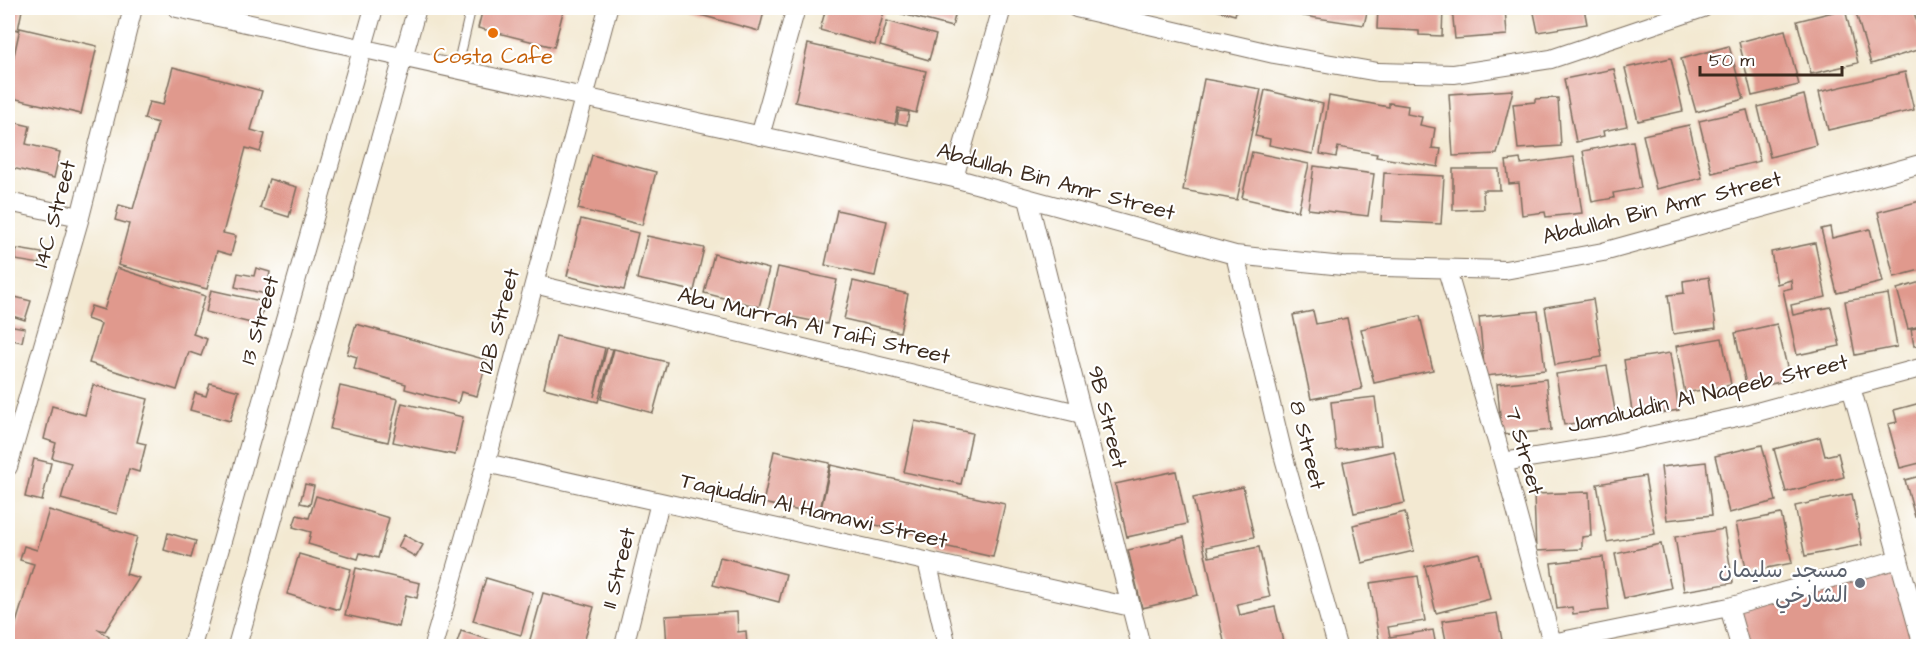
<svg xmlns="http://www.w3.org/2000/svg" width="1931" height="654" font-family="'Architects Daughter','Playpen Sans Arabic',sans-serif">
  <rect width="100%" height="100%" fill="#fff"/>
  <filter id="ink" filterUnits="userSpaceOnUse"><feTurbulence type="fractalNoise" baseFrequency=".0167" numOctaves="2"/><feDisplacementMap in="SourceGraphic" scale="12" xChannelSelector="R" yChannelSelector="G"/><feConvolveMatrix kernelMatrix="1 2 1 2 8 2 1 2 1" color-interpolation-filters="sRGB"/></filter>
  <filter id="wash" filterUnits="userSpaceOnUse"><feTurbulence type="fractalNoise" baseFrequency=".008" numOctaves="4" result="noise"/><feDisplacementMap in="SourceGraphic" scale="24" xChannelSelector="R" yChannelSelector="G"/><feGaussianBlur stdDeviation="1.35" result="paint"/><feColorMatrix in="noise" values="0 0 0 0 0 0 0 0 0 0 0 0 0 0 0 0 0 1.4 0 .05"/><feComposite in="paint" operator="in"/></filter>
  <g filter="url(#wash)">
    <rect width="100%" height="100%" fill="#f3e9d2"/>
    <g id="blocks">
      <path fill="#e0998d" d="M8 8 22 10 18 30 8 28Z
        M483 8H564L554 47 478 28Z
        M675 8H765L759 31Z
        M826 8H885L875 45 820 30Z
        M892 8H957L952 27 891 11Z
        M1208 8H1237L1235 15Z
        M1305 8H1368L1364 25 1303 16Z
        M1378 8H1443L1442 36 1419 35V31L1377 29Z
        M1452 8H1505L1507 35 1455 39Z
        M1533 8H1584L1587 24 1538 32Z
        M1877 8H1913L1924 48 1871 64 1856 13Z
        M1845 9 1858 63 1811 74 1797 21Z
        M887 21 936 35 929 60 880 46Z
        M20 28 97 46 81 114 8 97V83Z
        M1785 30 1799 85 1752 96 1739 42Z
        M808 44 926 71 916 113 898 108 895 124 795 102Z
        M1729 46 1744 99 1696 112 1681 59Z
        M1671 58 1683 111 1638 121 1625 68Z
        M173 67 262 91 251 130 265 134 260 152 246 148 223 233 236 236 231 255 217 251 207 289 118 265 129 224 115 220 119 205 133 209 158 123 144 119 149 102 163 105Z
        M1614 69 1627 126 1603 131 1604 136 1576 142 1564 79Z
        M1905 72 1914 110 1828 130 1819 92Z
        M1204 79 1261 89 1237 200 1183 190Z
        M1265 90 1323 104 1313 154 1269 145 1270 139 1255 136Z
        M1513 90 1497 154 1453 156 1449 94Z
        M1804 95 1816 145 1770 157 1758 107Z
        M1329 96 1389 107V103L1408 106 1407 114 1422 117 1420 125 1435 128 1432 148 1441 149 1438 167 1376 157 1377 154 1338 147 1336 157 1320 154Z
        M1558 98 1561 146 1518 149 1513 104 1535 102V99Z
        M1747 110 1760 161 1712 173 1699 121Z
        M899 111 909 112 907 125 897 123Z
        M8 121 30 126 26 144 60 152 54 178 8 167Z
        M1689 125 1702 178 1656 189 1643 135Z
        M1633 141 1641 188 1613 193 1614 198 1592 202 1583 151Z
        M1252 152 1309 164 1298 211 1242 198Z
        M592 155 656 172 642 225 578 209Z
        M1574 157 1582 213 1546 217 1545 212 1522 215 1519 183 1509 184 1506 161 1520 159 1521 164Z
        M1314 166 1374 174 1368 216 1308 209Z
        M1453 169H1499L1500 190H1483L1484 209 1453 210Z
        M1384 173 1444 176 1441 224 1381 221Z
        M269 179 297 187 289 217 260 208Z
        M1924 200V269L1894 277 1878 212Z
        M837 210 887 221 875 276 825 265Z
        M581 219 638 233 624 290 567 276Z
        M1830 227 1832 238 1870 229 1883 282 1837 293 1821 229Z
        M647 236 704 248 694 291 637 279Z
        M1815 243 1826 297 1791 305 1793 315 1831 307 1840 346 1797 355 1783 290 1792 288 1791 280 1777 284 1771 252Z
        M17 249 42 253 40 264 15 260Z
        M714 254 769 269 759 307 704 293Z
        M778 267 837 280 827 324 768 312Z
        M117 268 205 296 193 334 207 339 201 356 189 352 177 390 89 363 101 324 87 319 91 306 104 310Z
        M256 268 270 272 266 294 235 287 238 273 254 276Z
        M1709 277 1716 328 1673 334 1668 295 1684 293 1683 281Z
        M853 281 908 294 900 332 844 319Z
        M1924 281V325L1908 329 1897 289Z
        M211 290 265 302 259 325 206 312Z
        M1888 294 1897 347 1855 355 1845 301Z
        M15 297 31 301 25 320 9 315Z
        M1593 299 1602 357 1555 365 1545 307Z
        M1313 311 1316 324 1347 318 1362 389 1311 399 1293 315Z
        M1538 311 1545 370 1485 376 1479 317Z
        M1420 316 1433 370 1374 383 1361 329Z
        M356 324 487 360 477 396 461 392 458 403 405 389 406 384 354 369 357 357 347 354Z
        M1777 324 1790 380 1747 389 1735 333Z
        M8 325 25 328 22 342 8 339Z
        M1924 327V344L1914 346 1911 329Z
        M556 336 605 348 594 397 607 348 613 349 598 402 544 388Z
        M1722 338 1731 385 1685 393 1676 346Z
        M614 349 667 362 653 413 601 399Z
        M1670 353 1679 410 1633 417 1624 360Z
        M1607 366 1616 416 1564 425 1556 374Z
        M1546 379 1551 430 1502 435 1497 384Z
        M210 383 239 391 230 421 190 410 195 393 206 396Z
        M93 385 148 399 137 442 146 444 139 472 129 469 117 514 61 499 71 463 52 458 56 443 44 439 52 406 85 415Z
        M340 386 398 399 388 442 330 429Z
        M1375 397 1381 445 1336 450 1331 402Z
        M1924 402V462L1900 468 1888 424 1897 422 1894 410Z
        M402 403 463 417 455 455 393 442Z
        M915 421 972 433 961 484 904 472Z
        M1820 437 1825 456 1838 453 1844 477 1786 492 1774 449Z
        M1762 445 1776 501 1729 513 1715 456Z
        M774 451 830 463 819 515 763 503Z
        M1394 451 1405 503 1354 513 1343 462Z
        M34 459 51 463 42 501 25 497Z
        M1706 462 1712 515 1667 520 1661 467Z
        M831 465 1005 504 993 557 935 544 936 538 820 513Z
        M1176 471 1187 524 1127 537 1115 484Z
        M1924 475V515L1915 517 1905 480Z
        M1645 476 1655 534 1607 542 1597 484Z
        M305 484 314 486 310 505 300 503Z
        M1243 487 1254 537 1207 547 1209 557 1259 547 1270 597 1237 604 1240 615 1275 607 1284 646H1225L1193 498Z
        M1589 492 1591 536 1582 537V549L1536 551 1534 494Z
        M1852 494 1862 545 1805 556 1795 506Z
        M316 496 389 518 378 558 360 553 358 559 308 544 311 532 293 527 297 515 309 518Z
        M49 510 137 537 126 574 139 578 105 631 97 629 109 637 106 646H9L34 564 20 560 24 546 37 550Z
        M1405 512 1414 551 1362 563 1353 525Z
        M1781 514 1792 563 1747 572 1736 523Z
        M1724 529 1733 583 1684 591 1675 537Z
        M168 533 196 541 191 558 164 550Z
        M404 535 423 545 416 557 398 547Z
        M1184 537 1198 595 1142 608 1128 550Z
        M1661 544 1671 588 1624 598 1615 554Z
        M1479 553 1490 599 1436 613 1425 566Z
        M299 554 351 569 339 610 287 594Z
        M720 557 786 574 779 602 713 585Z
        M1603 557 1609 610 1573 614 1572 607 1557 609 1551 563Z
        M1899 559 1923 646H1740L1729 607Z
        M356 568 420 583 417 598 406 595 399 627 345 615Z
        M1418 576 1425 621 1388 627 1390 637 1433 630 1436 646H1380L1370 583Z
        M486 578 533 592 521 635 473 621Z
        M543 593 594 607 583 646H544L529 643Z
        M737 612 738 632 746 631 747 646H667L665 616Z
        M1497 613 1503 646H1447L1442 621Z
        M461 631 509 646H456Z"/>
    </g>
  </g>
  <g filter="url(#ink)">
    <use href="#blocks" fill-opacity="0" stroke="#7b6d5d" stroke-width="1.5"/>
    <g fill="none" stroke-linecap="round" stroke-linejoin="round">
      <defs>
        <path id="service" d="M457 69 471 8"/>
        <path id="minor" d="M177 8 954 178 1235 255 1343 266 1505 270 1603 252 1924 163
          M1076 8 1274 54 1378 72 1454 74 1551 59 1703 8
          M760 136 796 8
          M954 178 1002 8
          M1028 199 1141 646
          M8 202 80 217
          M1235 255 1284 458 1337 646
          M1447 270 1503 462 1553 646
          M534 284 1082 414
          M1851 387 1923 646
          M1503 462 1604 446 1746 415 1924 367
          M486 463 1131 607
          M8 467 80 217 133 8
          M927 561 947 646
          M1729 607 1740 646
          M1552 643 1729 607 1899 559
          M192 646 374 8
          M237 646 417 8
          M433 646 486 463 608 8
          M624 646 660 502"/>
      </defs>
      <use href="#service" stroke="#7b6d5d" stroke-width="11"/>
      <use href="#minor" stroke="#7b6d5d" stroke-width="20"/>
      <use href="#service" stroke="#fff" stroke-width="9"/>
      <use href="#minor" stroke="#fff" stroke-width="18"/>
    </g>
  </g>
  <circle fill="#e8710a" stroke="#fff" stroke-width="2" cx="493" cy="33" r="6"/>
  <circle fill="#6b7280" stroke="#fff" stroke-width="2" cx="1860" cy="583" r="6"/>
  <g text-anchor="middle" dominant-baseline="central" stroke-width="4.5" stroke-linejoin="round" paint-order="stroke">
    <g font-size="22" fill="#c56008" stroke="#fff">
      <text x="493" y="56">Costa Cafe</text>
    </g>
    <g font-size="22" fill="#3b2a1e" stroke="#fff">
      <text transform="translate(1056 182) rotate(15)">Abdullah Bin Amr Street</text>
      <text transform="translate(1662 208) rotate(-14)">Abdullah Bin Amr Street</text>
      <text transform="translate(55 214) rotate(-75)">14C Street</text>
      <text transform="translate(260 320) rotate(-74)">13 Street</text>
      <text transform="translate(499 321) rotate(-75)">12B Street</text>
      <text transform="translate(814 326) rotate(13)">Abu Murrah Al Taifi Street</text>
      <text transform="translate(1708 394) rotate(-13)">Jamaluddin Al Naqeeb Street</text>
      <text transform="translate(1107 417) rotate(76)">9B Street</text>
      <text transform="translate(1307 445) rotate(76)">8 Street</text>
      <text transform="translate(1524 451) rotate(74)">7 Street</text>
      <text transform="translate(814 511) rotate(13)">Taqiuddin Al Hamawi Street</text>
      <text transform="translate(619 568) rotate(-76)">11 Street</text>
    </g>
    <g font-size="22" fill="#5b616d" stroke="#fff" text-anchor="end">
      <text x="1848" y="570">مسجد سليمان<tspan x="1848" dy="25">الشارخي</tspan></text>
    </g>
  </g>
  <rect width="1931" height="654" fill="none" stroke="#fff" stroke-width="30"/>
  <path d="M1700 66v9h142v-9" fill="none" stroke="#3b2a1e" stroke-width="3"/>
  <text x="1709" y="66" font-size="18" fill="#3b2a1e" stroke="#ffffff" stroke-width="4.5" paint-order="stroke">50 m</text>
</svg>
